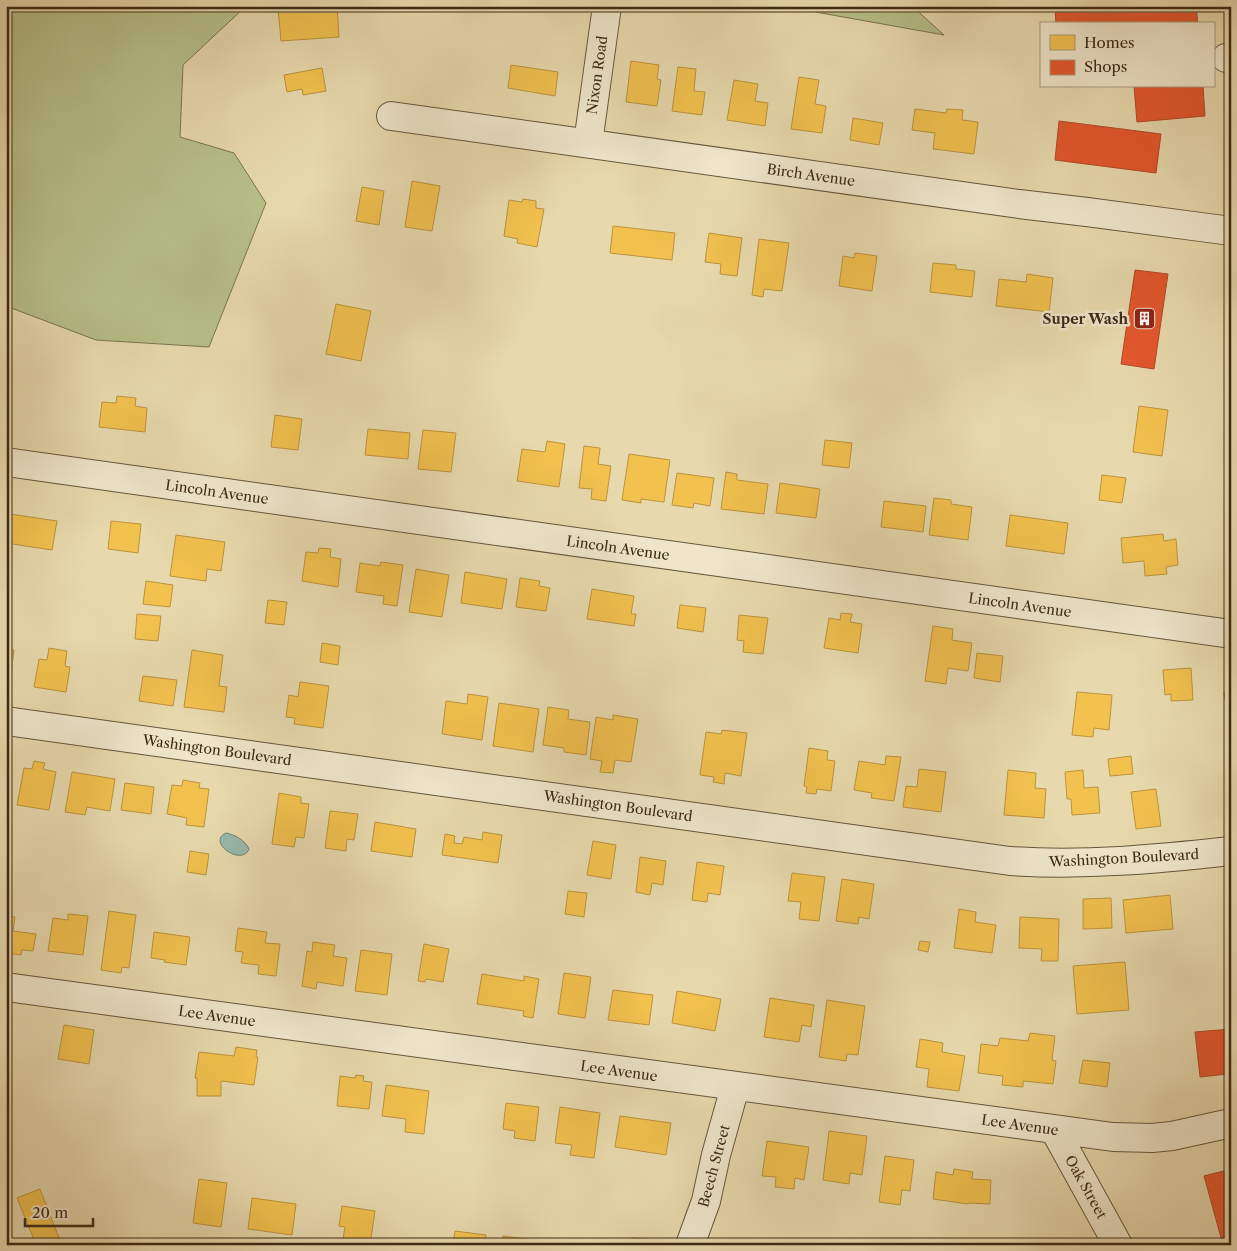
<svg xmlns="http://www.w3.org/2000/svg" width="1237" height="1251" font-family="'Libre Caslon Text',serif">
  <rect width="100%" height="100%" fill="#e7d9ad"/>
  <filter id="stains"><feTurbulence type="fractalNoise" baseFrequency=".004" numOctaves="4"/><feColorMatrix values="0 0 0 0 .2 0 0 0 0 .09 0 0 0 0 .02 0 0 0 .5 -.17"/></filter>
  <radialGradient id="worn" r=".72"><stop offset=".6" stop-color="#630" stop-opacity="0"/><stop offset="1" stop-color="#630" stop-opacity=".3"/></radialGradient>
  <path fill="#b7bf89" stroke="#7a7450" d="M6 6H246L183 65 180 137 234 153 266 203 209 347 96 340 6 306Z
    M782 6H912L944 35Z"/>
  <path fill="#97baae" stroke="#738072" d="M226 833C235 835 245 840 249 849 242 867 206 842 226 833Z"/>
  <path fill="#f2c14e" stroke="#bc943e" d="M303 6H337L339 37 281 41 278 8Z
    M631 61 659 65 657 79 661 80 657 106 626 102Z
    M511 65 558 72 555 96 508 88Z
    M678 67 696 69 694 91 705 92 702 115 672 111Z
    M322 68 326 91 303 95 302 89 287 92 284 75Z
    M799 77 819 80 815 104 826 106 822 133 791 129Z
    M734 80 758 84 755 101 768 103 765 126 727 120Z
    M915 109 946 113 947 109 963 110 962 120 978 122 974 154 933 149 935 133 912 130Z
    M853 118 883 123 879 145 850 140Z
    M412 181 440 186 432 231 405 227Z
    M362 187 384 191 379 225 356 221Z
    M523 199 536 201V208L544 209 537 247 517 243 518 239 504 236 509 200 522 202Z
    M613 226 675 233 672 260 610 253Z
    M709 233 742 238 737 276 720 274 721 264 705 262Z
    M759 239 789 243 782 291 764 289 763 297 752 295Z
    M855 253 877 256 872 291 839 286 843 256 854 258Z
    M933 263 956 265V269L975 271 972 297 930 292Z
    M1027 274 1053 278 1049 312 996 306 999 279 1026 282Z
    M336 304 371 311 361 361 326 354Z
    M117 396 136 398 135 406 147 408 145 432 99 427 102 402 116 403Z
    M1139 406 1168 410 1162 456 1133 452Z
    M275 415 302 419 298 450 271 447Z
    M368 429 410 433 408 459 365 455Z
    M423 430 456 433 451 472 418 469Z
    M825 440 852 443 849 468 822 465Z
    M547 441 565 444 559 487 517 481 522 449 545 452Z
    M584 446 600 448 598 464 611 466 606 501 591 499 592 489 579 488Z
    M629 454 670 460 664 502 641 499V503L622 500Z
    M726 472 737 474V480L768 484 764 514 721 509Z
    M677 473 714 478 710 506 694 503 693 508 672 505Z
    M1102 475 1126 478 1122 503 1099 500Z
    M780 483 820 489 816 518 776 513Z
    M934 498 951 500V504L972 507 968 540 929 535Z
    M884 501 926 506 923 532 881 527Z
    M10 514 57 521 52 550 6 543Z
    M1010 515 1068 523 1064 554 1006 546Z
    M111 521 141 524 138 553 108 549Z
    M1163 534 1164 541 1176 539 1178 565 1166 567 1167 574 1145 576 1144 561 1123 563 1121 538Z
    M176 535 225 542 221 571 207 569 206 581 170 576Z
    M319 548 331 549 330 557 341 559 338 587 302 581 306 552 318 553Z
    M381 562 403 565 397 606 383 604 384 596 356 592 360 563 380 566Z
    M416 569 449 575 442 617 409 612Z
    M465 572 507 579 502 609 461 603Z
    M520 578 540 581 539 586 550 588 546 611 516 607Z
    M146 581 173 585 170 607 143 604Z
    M592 589 634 596 631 614H636L634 626 587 619Z
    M268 600 287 602 284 625 265 623Z
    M680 605 706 608 703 632 677 628Z
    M841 613 852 614 850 622 862 624 858 653 824 648 829 618 840 620Z
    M137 614 161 616 158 641 135 639Z
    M739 615 768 618 763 654 743 652 744 641 737 640Z
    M933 626 953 629 952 640 972 643 968 671 948 668 946 684 925 681Z
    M322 643 340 646 338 665 320 662Z
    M49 648 67 651 65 666 70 667 66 692 34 687 39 659 47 660Z
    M6 649 14 650 9 689 6 688Z
    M192 650 223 655 219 686 227 687 224 712 184 707Z
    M977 653 1003 656 1000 682 974 678Z
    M1191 668 1193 700 1171 701V694L1165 695 1163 670Z
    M143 676 177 680 173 706 139 701Z
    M300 682 329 686 323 728 294 724 295 718 286 717 289 695 298 697Z
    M1077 692 1112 695 1109 730 1094 728 1093 737 1072 735Z
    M468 694 488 697 482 740 442 734 446 701 467 704Z
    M499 703 539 709 533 752 493 746Z
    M548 707 569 710 568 719 590 722 586 755 564 752V748L543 745Z
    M613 715 638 719 631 762 615 760 613 773 600 772 602 761 590 759 596 717 613 720Z
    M722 730 747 733 741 776 725 773 724 784 713 782 714 777 700 775 706 732 721 734Z
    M809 748 828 751 827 760 835 761 831 791 817 789 816 794 806 793 807 787 804 786Z
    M886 756 901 757 894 801 871 798 872 793 854 790 859 761 885 765Z
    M1131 756 1133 774 1110 776 1108 759Z
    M34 761 45 763 43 769 56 772 49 810 17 805 24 768 32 769Z
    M919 769 946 772 941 812 903 807 906 786 917 787Z
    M1008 770 1036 773 1035 788 1046 789 1044 818 1004 815Z
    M1083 770 1084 788 1098 787 1100 813 1072 815 1071 799H1067L1065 772Z
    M72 772 115 779 110 811 87 807 85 815 65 812Z
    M183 780 200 783 199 788 209 789 204 827 186 825 187 818 167 814 172 785 182 786Z
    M125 783 154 787 151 814 121 810Z
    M1156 789 1161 826 1136 829 1131 792Z
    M279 793 301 797V803L309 804 304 838 296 837 294 847 272 844Z
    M330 811 358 814 354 840 347 839 346 851 325 848Z
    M375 822 416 829 412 857 371 851Z
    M483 832 502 835 498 863 442 855 445 834 455 836 454 843 462 844 464 837 482 840Z
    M593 841 616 845 611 879 587 875Z
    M190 851 209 854 206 875 187 872Z
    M640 857 666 861 663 885 652 883 650 895 636 892Z
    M697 862 724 866 720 895 708 893 707 902 692 900Z
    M792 873 825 877 819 921 799 919 801 902 788 901Z
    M842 879 874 884 869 919 859 917 858 924 836 921Z
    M568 891 587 893 584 917 565 914Z
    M1170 895 1173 929 1126 933 1123 900Z
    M1111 898 1112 928 1083 929V899Z
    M959 909 976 912 975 922 996 925 992 953 954 948Z
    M109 911 136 915 129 968 122 967 121 973 101 970Z
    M68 914 88 916 83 955 48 951 53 918 68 920Z
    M6 916 15 917 13 931 36 934 33 951 22 950 21 955 6 953Z
    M1020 917 1059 919 1058 961H1041L1042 949 1019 948Z
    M238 928 267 932 265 943 280 944 276 976 258 974 259 965 241 963 243 952 235 951Z
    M154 932 190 937 186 965 164 962 165 960 151 958Z
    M920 941 930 942 928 952 918 950Z
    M313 942 335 945 333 956 347 958 343 986 317 982 316 989 302 986 307 951 312 952Z
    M424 944 449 949 443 982 426 979 425 982 418 981Z
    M361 950 392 954 387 995 355 991Z
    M1125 962 1129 1010 1077 1014 1073 966Z
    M564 973 591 977 585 1018 558 1014Z
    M482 974 524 981V976L539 979 533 1018 523 1016 524 1011 477 1004Z
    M613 990 653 995 649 1025 608 1020Z
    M677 991 721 999 715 1031 672 1023Z
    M770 998 814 1005 811 1027 802 1025 799 1042 764 1037Z
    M827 1000 865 1006 858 1055 847 1054 846 1061 819 1057Z
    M64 1025 94 1030 89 1064 58 1059Z
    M1030 1033 1055 1036 1052 1060 1056 1061 1053 1084 1023 1081V1087L1002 1085 1003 1076 978 1073 981 1044 998 1046 1000 1038 1028 1041Z
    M920 1039 943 1043 942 1052 965 1056 959 1091 927 1087 929 1069 916 1067Z
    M236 1047 257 1050 256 1057H258L254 1085 221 1081V1096H197V1078H195L199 1052 234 1056Z
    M1083 1060 1110 1063 1107 1087 1079 1083Z
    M356 1075 364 1076 363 1081 372 1082 369 1109 337 1106 340 1076 355 1078Z
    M386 1085 429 1091 424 1134 405 1132 406 1119 382 1116Z
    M506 1103 539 1107 535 1141 514 1138 515 1131 503 1129Z
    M560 1107 600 1113 594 1158 570 1155 572 1145 555 1143Z
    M620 1116 671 1123 666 1155 615 1147Z
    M829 1131 867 1136 862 1175 850 1173 849 1184 823 1180Z
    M767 1141 809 1147 804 1180 795 1178 794 1189 775 1187 776 1177 762 1176Z
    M885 1156 914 1160 910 1191 902 1190 900 1205 879 1202Z
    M954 1169 973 1172 972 1179 991 1180 990 1204 969 1203 968 1204 933 1199 936 1172 953 1175Z
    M199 1179 227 1183 221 1227 193 1223Z
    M40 1189 61 1243 57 1245H36L17 1198Z
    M252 1198 296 1204 292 1235 248 1229Z
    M342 1206 375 1211 370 1245H342L345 1227 339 1226Z
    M455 1231 486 1235 484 1245H453Z
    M503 1236 543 1241 542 1245H502Z
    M632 1238 647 1239 646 1245H631Z
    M554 1239 597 1244V1245H553Z"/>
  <path fill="#e4572e" stroke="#b24a27" d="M1055 6H1196L1198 24H1056Z
    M1134 86H1203L1205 116 1137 122Z
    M1059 121 1161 134 1156 173 1055 160Z
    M1135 270 1168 274 1154 369 1121 364Z
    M1231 691V736L1230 737 1224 692Z
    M1231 1029V1069H1227L1228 1074 1200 1077 1195 1032Z
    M1231 1169V1245H1223L1204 1176Z"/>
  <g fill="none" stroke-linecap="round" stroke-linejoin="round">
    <defs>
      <path id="minor" d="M1226 58H1231
        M391 116 1019 204 1087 212 1231 231
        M588 143 607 6
        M6 462 1231 634
        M6 721 1010 861C1084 866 1157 859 1231 851
        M6 987 1113 1137 1152 1138 1172 1136 1231 1123
        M1054 1129 1118 1245
        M690 1245 706 1201 716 1155 735 1087"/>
    </defs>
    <use href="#minor" stroke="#68563c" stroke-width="30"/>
    <use href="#minor" stroke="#efe6ca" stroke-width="28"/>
  </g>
  <defs>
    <symbol id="building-square" viewBox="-11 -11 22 22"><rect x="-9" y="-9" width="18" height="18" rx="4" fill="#8f2418" stroke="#efe6ca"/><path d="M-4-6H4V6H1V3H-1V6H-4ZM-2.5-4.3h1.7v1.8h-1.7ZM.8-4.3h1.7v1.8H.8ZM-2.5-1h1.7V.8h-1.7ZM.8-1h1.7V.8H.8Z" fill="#fff"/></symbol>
  </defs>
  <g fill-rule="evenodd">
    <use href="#building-square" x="1132" y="306" width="25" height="25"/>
  </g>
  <g text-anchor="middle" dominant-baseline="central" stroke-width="5" stroke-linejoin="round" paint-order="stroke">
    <g font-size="14" fill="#3d2a17" stroke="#efe6ca">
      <text transform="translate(597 75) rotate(-82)">Nixon Road</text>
      <text transform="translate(811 175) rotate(8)">Birch Avenue</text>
      <text transform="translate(217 492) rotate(8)">Lincoln Avenue</text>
      <text transform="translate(618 548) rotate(8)">Lincoln Avenue</text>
      <text transform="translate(1020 605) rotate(8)">Lincoln Avenue</text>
      <text transform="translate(217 750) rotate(8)">Washington Boulevard</text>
      <text transform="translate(618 806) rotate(8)">Washington Boulevard</text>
      <text transform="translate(1124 858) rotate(-3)">Washington Boulevard</text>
      <text transform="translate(217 1016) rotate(8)">Lee Avenue</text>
      <text transform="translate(619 1071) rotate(8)">Lee Avenue</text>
      <text transform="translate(1020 1125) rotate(8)">Lee Avenue</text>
      <text transform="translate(714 1166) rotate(-75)">Beech Street</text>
      <text transform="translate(1086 1187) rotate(61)">Oak Street</text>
    </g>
    <g font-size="14" font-weight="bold" fill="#3d2a17" stroke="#efe6ca" text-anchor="end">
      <text x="1128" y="319">Super Wash</text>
    </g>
  </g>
  <rect width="1237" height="1251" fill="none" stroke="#e7d9ad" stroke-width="25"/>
  <rect x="8" y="8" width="1222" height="1236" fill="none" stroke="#3d2a17" stroke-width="2.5"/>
  <rect x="12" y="12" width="1212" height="1226" fill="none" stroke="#3d2a17"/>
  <rect x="1040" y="22" width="175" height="65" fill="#efe6ca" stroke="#a89b82"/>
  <rect x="1050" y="35" width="25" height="15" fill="#f2c14e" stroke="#a89b82"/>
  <text x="1084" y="48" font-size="15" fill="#3d2a17">Homes</text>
  <rect x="1050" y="60" width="25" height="15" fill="#e4572e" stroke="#a89b82"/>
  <text x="1084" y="72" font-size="15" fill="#3d2a17">Shops</text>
  <path d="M25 1218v8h68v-8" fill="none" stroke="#3d2a17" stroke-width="2.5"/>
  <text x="32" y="1218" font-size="15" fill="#3d2a17" stroke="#efe6ca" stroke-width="4" paint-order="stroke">20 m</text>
  <rect width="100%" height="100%" filter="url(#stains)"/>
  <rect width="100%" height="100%" fill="url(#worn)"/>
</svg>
